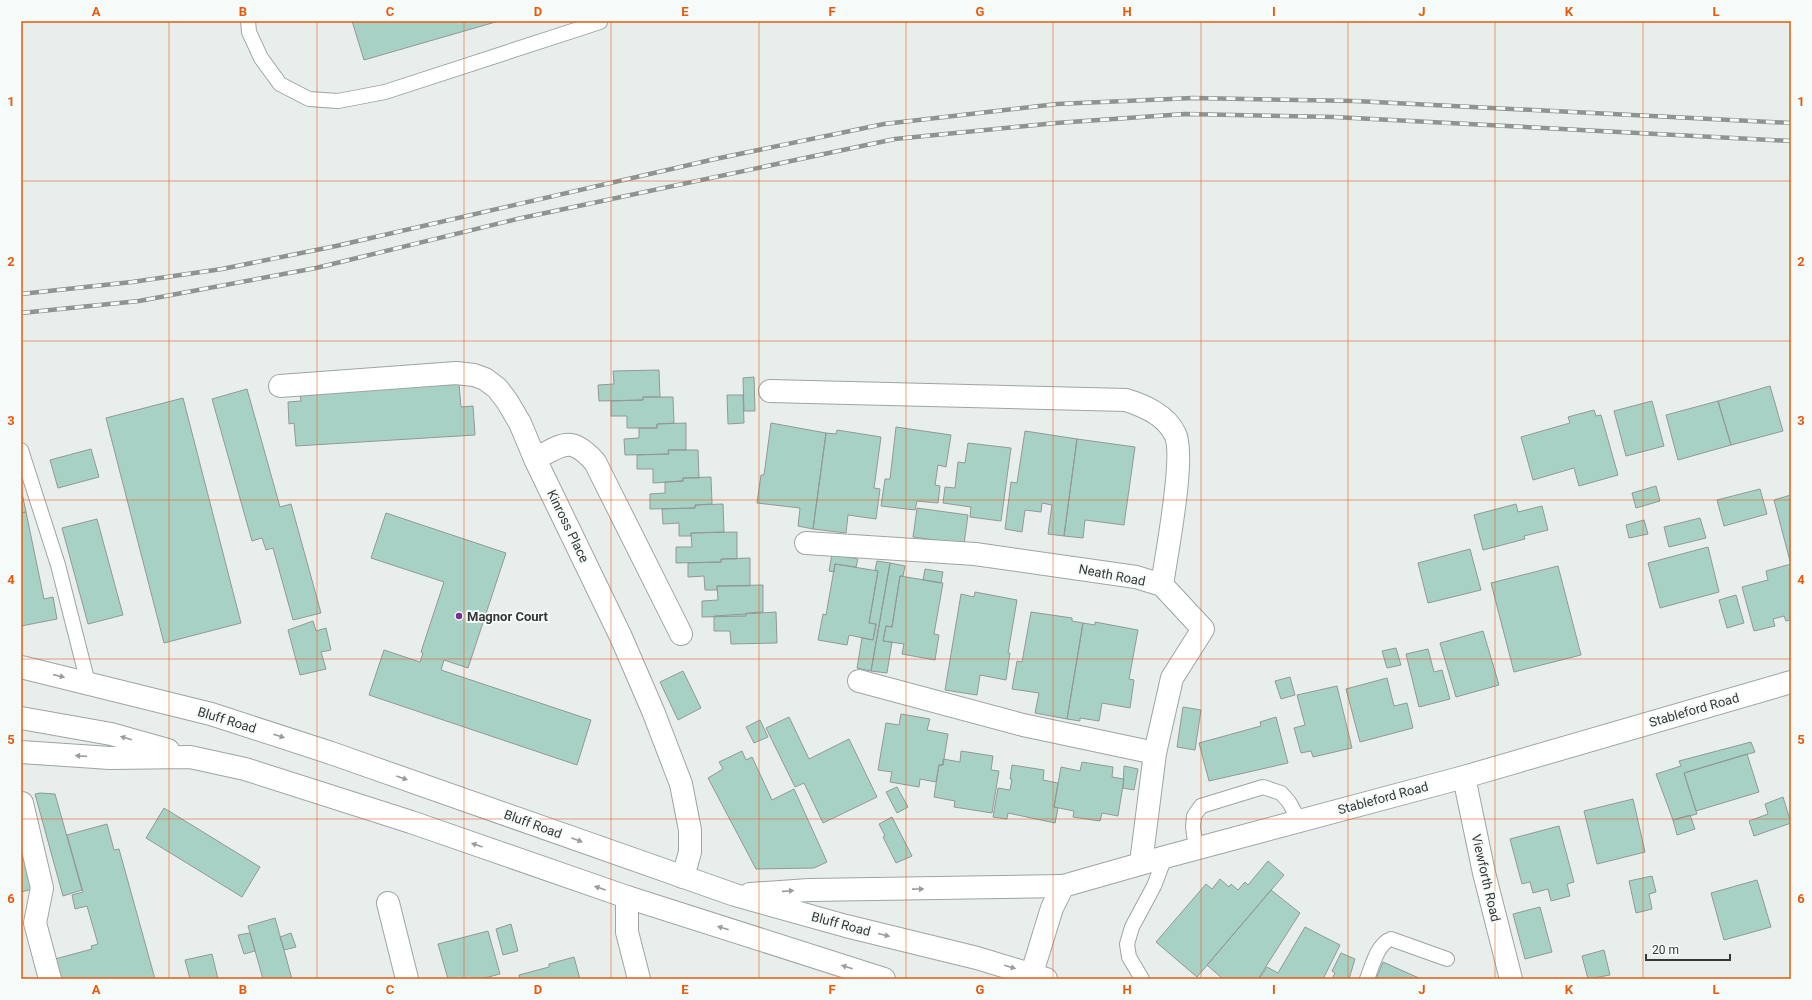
<svg xmlns="http://www.w3.org/2000/svg" width="1812" height="1000" font-family="Roboto,sans-serif">
  <rect width="100%" height="100%" fill="#e8eeec"/>
  <path fill="#a8d1c5" stroke="#939896" d="M352 21H499L364 60Z
    M659 370 660 397H643V400L599 401 598 385 614 384 613 371Z
    M754 377 755 411H744L743 378Z
    M459 384 461 407 473 406 475 435 296 446 294 423 289 424 288 402 301 401 300 394Z
    M1770 386 1783 431 1731 445 1718 401Z
    M247 389 280 507 291 504 321 613 293 620 273 548 266 550 262 538 252 541 212 399Z
    M727 395H743L744 423 728 424Z
    M643 397H673L674 423 657 424V428H627V416H611V401L643 400Z
    M183 398 241 623 164 643 106 418Z
    M1652 401 1664 446 1626 456 1614 411Z
    M1718 401 1731 445 1678 460 1666 415Z
    M1594 410 1596 416 1601 415 1618 475 1579 486 1574 468 1533 480 1521 437 1570 423 1568 417Z
    M686 423V450H668L669 454 625 455 624 439 639 438V428H657V424Z
    M771 423 826 433 813 529 798 526 800 508 757 503 761 475H764Z
    M896 427 951 435 946 467 938 465 935 485 940 486 938 503 917 501 915 510 881 506 885 479H890Z
    M837 430 881 437 874 488 880 489 876 519 848 515 846 533 813 529 826 433 836 434Z
    M1025 431 1077 439 1064 536 1048 534 1052 505 1042 503 1041 512 1025 510 1022 532 1005 529 1011 482 1017 483Z
    M1077 439 1135 447 1124 525 1085 520 1083 538 1064 536Z
    M968 443 1011 448 1001 521 970 517 971 507 943 503 945 487 955 488 958 462 965 463Z
    M91 449 99 477 58 488 50 460Z
    M668 450H698L699 478H683V481L653 483V469H637V455L669 454Z
    M711 477 712 504 695 505V508L650 509V494L665 493V482L683 481V478Z
    M1656 486 1660 501 1636 508 1632 493Z
    M21 488 26 512 21 513Z
    M1760 489 1767 514 1724 526 1717 500Z
    M1791 495V560L1790 561 1774 500Z
    M723 504 724 532 691 533V536H679V523L663 524 662 509 695 508V505Z
    M1516 504 1518 512 1542 506 1548 530 1524 536 1525 539 1483 550 1474 515Z
    M917 508 968 515 964 544 913 537Z
    M26 512 44 599 53 597 57 619 21 626V513Z
    M386 513 506 553 468 668 444 660 441 670 591 720 577 765 369 695 384 650 420 662 423 653 421 652 444 582 371 558Z
    M1700 518 1706 538 1669 547 1664 527Z
    M97 519 123 615 88 624 62 528Z
    M1644 520 1648 534 1629 538 1626 525Z
    M737 532V559H721V562L676 563V547H692L691 533Z
    M1708 547 1719 592 1660 608 1648 563Z
    M1470 549 1481 590 1428 603 1418 563Z
    M832 554 858 559 856 567 835 564 834 572 829 571Z
    M750 558V586H717V590H705L704 576 688 577V563L721 562V559Z
    M877 561 890 563 871 671 857 668 862 638 873 640 876 624 869 623 878 571 875 570Z
    M890 563 905 566 903 576H900L892 627 886 626 883 641 892 642 887 673 871 671Z
    M835 564 878 571 869 623 876 624 873 640 849 635 847 645 818 640 823 614 826 615Z
    M1791 564V620L1786 621 1784 616 1773 619 1775 626 1754 631 1742 587 1768 580 1766 571Z
    M1558 566 1581 655 1514 672 1491 583Z
    M925 569 943 572 941 583 923 580Z
    M900 576 943 583 934 634 939 635 935 660 902 654 904 644 883 641 886 626 892 627Z
    M763 585V612L746 613V616L702 617V601L718 600 717 586Z
    M975 592 1017 600 1008 653H1010L1006 680 980 675 977 695 945 690 961 594 974 597Z
    M1736 595 1744 623 1727 628 1719 600Z
    M776 612 777 643 731 644 730 631H714V616Z
    M1031 612 1072 618V621L1083 623 1067 719 1035 713 1039 693 1012 689 1017 661 1022 662Z
    M313 621 316 631 326 628 331 650 321 652 326 669 300 675 288 630Z
    M1095 622 1138 630 1129 679 1134 680 1130 708 1102 703 1099 721 1080 718V721L1067 719 1083 623 1095 625Z
    M1483 631 1499 685 1456 697 1440 643Z
    M1396 648 1401 665 1387 668 1382 651Z
    M1428 649 1434 672 1442 670 1450 699 1419 707 1406 654Z
    M683 671 701 708 678 720 660 682Z
    M1290 677 1295 695 1281 699 1275 681Z
    M1387 678 1394 706 1407 703 1413 728 1360 742 1346 689Z
    M1337 686 1352 748 1313 757 1311 751 1301 753 1294 728 1305 725 1297 695Z
    M1183 707 1201 710 1195 750 1177 747Z
    M901 714 930 719 927 730 948 734 943 765H939L936 782 920 779 919 787 890 782 892 772 878 770 886 723 899 725Z
    M789 717 809 759 849 739 877 797 823 823 804 783 795 787 766 728Z
    M1276 717 1288 763 1209 781 1199 743 1261 726 1260 722Z
    M760 720 768 737 754 743 746 727Z
    M1751 742 1755 752 1684 773 1697 814 1673 820 1656 774 1681 766 1679 761Z
    M742 751 746 760 752 757 772 800 794 789 827 862 814 868 756 869 708 778 723 769 719 762Z
    M961 751 993 756 991 770 999 771 992 813 954 807 955 801 934 797 939 765H943V759L960 762Z
    M1747 754 1759 792 1696 811 1684 773Z
    M1082 762 1113 767 1112 777 1124 779 1118 816 1102 813 1100 821 1073 817 1074 811 1054 807 1061 767 1080 771Z
    M1012 765 1044 770 1043 780 1058 783 1054 807 1058 808 1055 823 1008 813 1007 819 993 817 998 788 1010 790 1012 779H1010Z
    M1124 766 1138 769 1134 790 1123 788Z
    M897 787 908 807 897 813 886 792Z
    M40 793 55 794 82 890 63 896 35 794Z
    M1783 797 1791 823 1754 836 1749 821 1768 814 1765 804Z
    M1633 799 1645 852 1597 864 1584 811Z
    M164 808 260 867 242 897 146 838Z
    M1690 815 1695 829 1677 835 1673 820Z
    M892 817 912 856 896 863 883 837 885 836 879 824Z
    M107 824 114 850 119 849 155 979H61L55 959 92 949 91 946 98 944 87 906 75 909 72 895 83 892 67 835Z
    M1559 826 1574 882 1567 884 1570 896 1551 901 1548 889 1533 893 1530 882 1522 884 1510 839Z
    M21 846 33 889 21 892Z
    M1268 861 1284 875 1197 977 1156 942 1206 884 1212 889 1220 879 1229 887 1231 884 1238 890 1245 882 1248 885Z
    M1652 876 1656 892 1649 894 1652 909 1636 913 1629 881Z
    M1757 880 1771 927 1724 940 1711 893Z
    M1271 890 1300 913 1258 979H1223L1207 965Z
    M1540 907 1552 952 1525 959 1513 914Z
    M275 918 284 950 292 979H263L250 933 248 926Z
    M511 924 518 951 503 955 496 929Z
    M1305 927 1340 945 1323 979H1259L1267 967 1278 973Z
    M488 931 500 974 481 979H448L438 944Z
    M250 933 255 951 244 954 238 935Z
    M291 933 296 947 284 950 280 937Z
    M1604 950 1610 975 1588 979 1582 956Z
    M1341 953 1355 959 1349 979H1332L1335 973 1332 971Z
    M212 954 218 979H190L185 960Z
    M574 957 580 979H520L519 975 549 967V964Z
    M1383 962 1419 978V979H1376Z"/>
  <g fill="none" stroke-linecap="round" stroke-linejoin="round">
    <defs>
      <path id="service" d="M248 21 249 32 261 58 280 84 309 99 338 101 385 92 600 22
        M21 450 58 565 88 683
        M1196 849 1193 827 1194 816 1201 806 1263 787 1281 793 1289 802 1299 820
        M1142 979 1129 957 1127 944 1132 927 1154 886 1165 857
        M1367 979C1372 967 1377 944 1391 939L1447 959"/>
      <path id="minor" d="M280 386 456 373 474 375 485 379 497 388 507 401 520 423 535 459 621 637 653 711 681 784 690 830V852L683 877
        M770 391 1126 400C1145 406 1166 415 1175 434 1186 455 1166 557 1162 585
        M535 459C563 444 571 435 595 462L681 634
        M806 543 975 554 1136 577 1162 585 1203 629 1172 678 1155 753 1141 863
        M859 681 1023 725 1155 753
        M1464 777 1484 873 1511 979
        M22 803 42 888 35 923 50 979
        M627 897V932L639 979
        M388 903 407 979
        M1032 973 1052 908 1063 886 1165 857 1464 777 1791 682"/>
      <path id="secondary" d="M21 667 211 714 331 753 735 895 846 926 977 958 1046 979
        M21 718 111 734 168 750
        M21 752 110 758 190 757 245 769 411 822 627 897 884 979
        M750 894 809 890 1063 886"/>
    </defs>
    <use href="#service" stroke="#9fa4a2" stroke-width="16"/>
    <use href="#minor" stroke="#9fa4a2" stroke-width="24"/>
    <use href="#secondary" stroke="#9fa4a2" stroke-width="24"/>
    <use href="#service" stroke="#fff" stroke-width="14"/>
    <use href="#minor" stroke="#fff" stroke-width="22"/>
    <use href="#secondary" stroke="#fff" stroke-width="22"/>
    <defs>
      <path id="rail" d="M21 294 132 282 222 269 336 246 715 159 884 124 1057 104 1193 98 1355 101 1791 123
        M21 313 139 301 316 268 517 219 895 139 1056 123 1185 114 1334 117 1791 141"/>
    </defs>
    <use href="#rail" stroke="#8f9391" stroke-width="4.5"/>
    <use href="#rail" stroke="#f5fbf9" stroke-width="3" stroke-dasharray="9" stroke-linecap="butt"/>
  </g>
  <defs><path id="oneway-solid" d="M-6-.8H1V-3.2L6.5 0L1 3.2V.8H-6Z"/></defs>
  <g fill="#9a9c9b">
    <use href="#oneway-solid" transform="translate(59 676) rotate(13)"/>
    <use href="#oneway-solid" transform="translate(279 736) rotate(18)"/>
    <use href="#oneway-solid" transform="translate(126 738) rotate(-164)"/>
    <use href="#oneway-solid" transform="translate(81 756) rotate(-176)"/>
    <use href="#oneway-solid" transform="translate(402 778) rotate(19)"/>
    <use href="#oneway-solid" transform="translate(577 840) rotate(20)"/>
    <use href="#oneway-solid" transform="translate(477 845) rotate(-161)"/>
    <use href="#oneway-solid" transform="translate(600 888) rotate(-161)"/>
    <use href="#oneway-solid" transform="translate(918 889) rotate(-1)"/>
    <use href="#oneway-solid" transform="translate(788 891) rotate(-4)"/>
    <use href="#oneway-solid" transform="translate(723 928) rotate(-162)"/>
    <use href="#oneway-solid" transform="translate(884 935) rotate(14)"/>
    <use href="#oneway-solid" transform="translate(847 967) rotate(-162)"/>
    <use href="#oneway-solid" transform="translate(1010 967) rotate(16)"/>
  </g>
  <path fill="none" stroke="#e8590c" stroke-width="1" stroke-opacity="0.55" d="M169 21V979M317 21V979M464 21V979M611 21V979M759 21V979M906 21V979M1053 21V979M1201 21V979M1348 21V979M1495 21V979M1643 21V979M21 181H1791M21 341H1791M21 500H1791M21 659H1791M21 819H1791"/>
  <circle fill="#7a2d9e" stroke="#f5fbf9" stroke-width="1.5" cx="459" cy="616" r="4"/>
  <g text-anchor="middle" dominant-baseline="central" stroke-width="4" stroke-linejoin="round" paint-order="stroke">
    <g font-size="13" fill="#363837" stroke="#f5fbf9">
      <text transform="translate(568 526) rotate(64)">Kinross Place</text>
      <text transform="translate(1112 575) rotate(11)">Neath Road</text>
      <text transform="translate(1694 710) rotate(-16)">Stableford Road</text>
      <text transform="translate(227 720) rotate(17)">Bluff Road</text>
      <text transform="translate(1383 798) rotate(-15)">Stableford Road</text>
      <text transform="translate(533 824) rotate(20)">Bluff Road</text>
      <text transform="translate(1486 878) rotate(77)">Viewforth Road</text>
      <text transform="translate(841 924) rotate(15)">Bluff Road</text>
    </g>
    <g font-size="13" font-weight="bold" fill="#363837" stroke="#f5fbf9" text-anchor="start">
      <text x="467" y="616">Magnor Court</text>
    </g>
  </g>
  <rect width="1812" height="1000" fill="none" stroke="#f5fbf9" stroke-width="44"/>
  <path d="M1646 954v6h84v-6" fill="none" stroke="#363837" stroke-width="2"/>
  <text x="1652" y="954" font-size="12" fill="#363837" stroke="#f5fbf9" stroke-width="3" paint-order="stroke">20 m</text>
  <rect x="22" y="22" width="1768" height="956" fill="none" stroke="#e8590c" stroke-width="1.5"/>
  <g font-size="13" text-anchor="middle" font-weight="bold" fill="#e8590c">
    <text x="96" y="16">A</text>
    <text x="243" y="16">B</text>
    <text x="390" y="16">C</text>
    <text x="538" y="16">D</text>
    <text x="685" y="16">E</text>
    <text x="832" y="16">F</text>
    <text x="980" y="16">G</text>
    <text x="1127" y="16">H</text>
    <text x="1274" y="16">I</text>
    <text x="1422" y="16">J</text>
    <text x="1569" y="16">K</text>
    <text x="1716" y="16">L</text>
    <text x="11" y="106">1</text>
    <text x="1801" y="106">1</text>
    <text x="11" y="266">2</text>
    <text x="1801" y="266">2</text>
    <text x="11" y="425">3</text>
    <text x="1801" y="425">3</text>
    <text x="11" y="584">4</text>
    <text x="1801" y="584">4</text>
    <text x="11" y="744">5</text>
    <text x="1801" y="744">5</text>
    <text x="11" y="903">6</text>
    <text x="1801" y="903">6</text>
    <text x="96" y="994">A</text>
    <text x="243" y="994">B</text>
    <text x="390" y="994">C</text>
    <text x="538" y="994">D</text>
    <text x="685" y="994">E</text>
    <text x="832" y="994">F</text>
    <text x="980" y="994">G</text>
    <text x="1127" y="994">H</text>
    <text x="1274" y="994">I</text>
    <text x="1422" y="994">J</text>
    <text x="1569" y="994">K</text>
    <text x="1716" y="994">L</text>
  </g>
</svg>
